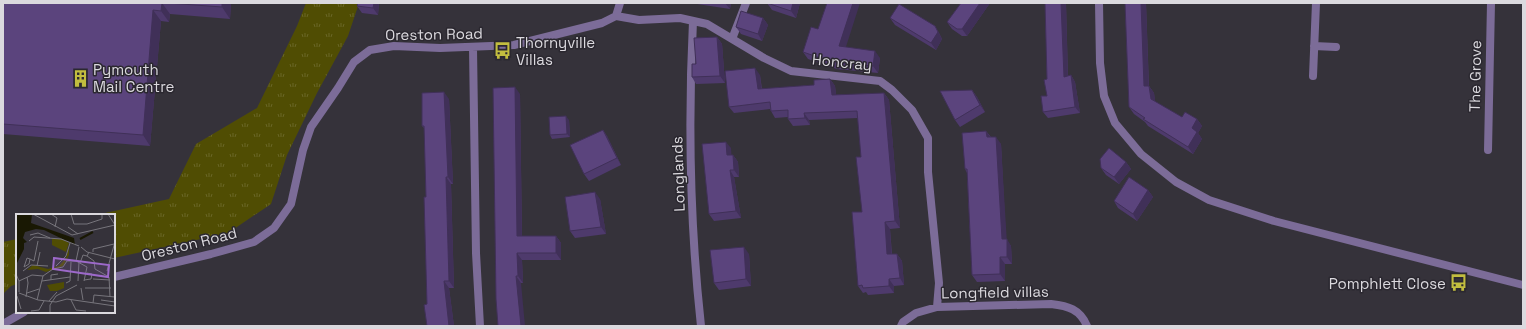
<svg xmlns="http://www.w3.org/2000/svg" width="1526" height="329" font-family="'Space Grotesk',sans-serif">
  <defs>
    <pattern id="grass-tufts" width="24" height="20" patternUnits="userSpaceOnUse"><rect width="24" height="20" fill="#504d03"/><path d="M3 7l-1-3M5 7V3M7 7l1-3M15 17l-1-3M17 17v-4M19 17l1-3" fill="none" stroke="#696627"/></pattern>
  </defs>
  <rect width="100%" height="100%" fill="#35323a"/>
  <path fill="url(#grass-tufts)" d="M306 3H359L348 36 317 93 287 155 271 204 228 233 114 258V215H96L169 199 196 144 257 108 297 26Z
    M17 239V284L11 286 3 294V242Z"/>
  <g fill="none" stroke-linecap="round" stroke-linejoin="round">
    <path stroke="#7c6c98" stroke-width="8" d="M1099 3 1100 63 1104 96 1115 123 1141 154 1176 182 1209 200 1274 221 1523 285
      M616 16 639 20 680 18 707 24 764 58 791 71 880 81 892 90 912 110 928 138V172L939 283 937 307
      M693 21C688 122 690 225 701 326
      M732 39 746 3
      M1314 46 1336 47
      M473 48 476 253 480 326
      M1313 76 1316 3
      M1488 150 1491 3
      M114 277 211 254 254 242 274 228 291 204 303 150 311 127 338 88 354 62 370 50 394 46 440 48 514 45 602 23 616 16 620 3
      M3 324 24 312
      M901 326 903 322 916 313 937 307 1051 304C1068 306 1080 309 1087 326"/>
  </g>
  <path fill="#4e3a6c" d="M3 3H231L230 19 170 14 169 22 161 21 150 146 3 134Z
    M379 3 378 15 362 13 357 6Z
    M696 3H731L730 9 697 4Z
    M767 3H800L796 18 772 10Z
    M961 3H990L967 36H962L952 29 947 22Z
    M1045 3H1066L1068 76 1071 75 1075 82 1080 113 1048 118 1043 112 1047 96V79Z
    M1125 3H1146L1149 86 1154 93 1155 102 1182 117 1197 119 1202 126 1198 133 1202 139 1193 154 1148 126 1145 122 1134 114 1129 107Z
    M763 18 768 25 762 41 741 34 736 27Z
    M890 18 935 26 939 33 942 39 936 50 895 25Z
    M717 37 722 44 725 83 696 84 692 77 696 64Z
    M846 47 880 58 878 73 837 69 808 59 803 52Z
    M760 75 762 89 814 85 830 79 835 86 836 95 884 93 889 100 900 228 890 229 892 254H897L902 261 904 285 894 286V293L868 295 866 292 863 293 858 286 862 212 861 157 858 118 809 120 810 125 793 126 788 119V117L775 118 771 111 770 109 734 113 729 107Z
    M972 90 977 97 985 112 960 127 955 120Z
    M520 94 522 236H556L561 243V260H522L523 283H521L498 326Z
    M449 99 453 184H451L454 288H449L454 326 427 304 426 197 425 129 422 126Z
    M569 120 570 137 552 139 550 135Z
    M603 130 607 136 621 165 589 181 584 174Z
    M986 131 991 137 1001 144 1006 239 1011 246 1012 264H1005V281L977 282 972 275 967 173 965 169Z
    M731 148V155H733L738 162 739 177H734L741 218 714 221 709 214Z
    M1126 162 1131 169 1119 184 1106 175 1101 168Z
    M1148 190 1153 197 1137 221 1118 208 1114 201Z
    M600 199 606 234 575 238 570 231Z
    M749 254 751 286 719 290 714 283Z"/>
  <path fill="#403058" d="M162 3 170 14 169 22 161 11Z
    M222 3H231L230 19 222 7Z
    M374 3H379L378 15 373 8Z
    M725 3H731L730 9Z
    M793 3H800L796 18 791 11Z
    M853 3H860L844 53 839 46Z
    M980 3H990L967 36 962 29Z
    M1061 3H1066L1068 83 1064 77Z
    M1141 3H1146L1149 93 1144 86Z
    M153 10 161 21 150 146 143 135Z
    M763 18 768 25 762 41 758 34Z
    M935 26 939 33 942 39 936 50 931 43Z
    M717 37 722 44 725 83 720 76Z
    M875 51 880 58 878 73 873 66Z
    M755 68 760 75 762 96 758 89Z
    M1071 75 1075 82 1080 113 1075 107Z
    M830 79 835 86 837 102 832 95Z
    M1149 86 1154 93 1156 106 1151 99Z
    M515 87 520 94 522 243 517 236Z
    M972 90 977 97 985 112 980 105Z
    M444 92 449 99 453 184 448 177Z
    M884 93 889 100 900 228 895 221Z
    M804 113 809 120 810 125 805 118Z
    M566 116 569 120 570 137 567 134Z
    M1197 119 1202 126 1198 133 1202 139 1193 154 1188 147 1192 128Z
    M603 130 607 136 621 165 617 158Z
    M986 131 991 138 987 137Z
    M996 137 1001 144 1007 244V239L1011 246 1012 264 1007 257 1002 239Z
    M726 142 731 148 732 162 727 155Z
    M733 155 738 162 739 177 734 170Z
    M1126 162 1131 169 1119 184 1114 177Z
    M730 170 734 177 741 218 736 211Z
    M446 177 451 184 454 288 449 281Z
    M1148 190 1153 197 1137 221 1133 214Z
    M595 192 600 199 606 234 601 227Z
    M885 222 890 229 892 261 887 254Z
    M556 236 561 243V260L556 253Z
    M744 247 749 254 751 286 746 279Z
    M517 253 522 260 523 283 518 276Z
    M897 254 902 261 904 285 900 278Z
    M1000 257 1005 264V281L1000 274Z
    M516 276 521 283 525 326H521Z
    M889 279 894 286V293L889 286Z
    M444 281 449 288 454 326H449Z"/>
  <path fill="#5b447d" stroke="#403058" d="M3 3H162L161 11 153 10 143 135 3 124Z
    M168 3H222V7Z
    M358 3H374L373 8 357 6Z
    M767 3H793L791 11Z
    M827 3H853L839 46 875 51 873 66 832 62 803 52 811 27 818 29Z
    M961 3H980L962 29H957L947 22Z
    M1045 3H1061L1064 77 1071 75 1075 107 1043 112 1041 96H1047L1044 80 1047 79Z
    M1125 3H1141L1144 86H1149L1151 99 1182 117 1185 112 1197 119 1192 128 1197 132 1188 147 1143 119 1145 118 1129 107Z
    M899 4 935 26 938 32 931 43 890 18Z
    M741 11 763 18 758 34 736 27Z
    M717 37 720 76 692 77V64H696L694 38Z
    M755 68 758 89 814 85V80L830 79 832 95 884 93 895 221 885 222 887 254H897L900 278 889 279V286L863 288 862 285 858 286 852 212H862L856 157H861L857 111 804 113 805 118 788 119V110L771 111 770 102 729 107 725 71Z
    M515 87 517 236H556V253H517L518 276H516L521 326H498L496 299 493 88Z
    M972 90 980 105 955 120 940 91Z
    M444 92 448 177H446L449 281H444L449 326H427L424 305 427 304 424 197H426L424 126H422V93Z
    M566 116 567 134 550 135 549 117Z
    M603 130 617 158 584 174 570 145Z
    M986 131 987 137H996L1002 239H1007V257H1000V274L972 275 967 169H965L962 133Z
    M726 142 727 155H733L734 170H730L736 211 709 214 702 144Z
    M1109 148 1126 162 1114 177 1101 168 1100 159Z
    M1129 177 1148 190 1133 214 1114 201Z
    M595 192 601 227 570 231 565 197Z
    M744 247 746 279 714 283 710 250Z"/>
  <defs>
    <symbol id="bus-bare" viewBox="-9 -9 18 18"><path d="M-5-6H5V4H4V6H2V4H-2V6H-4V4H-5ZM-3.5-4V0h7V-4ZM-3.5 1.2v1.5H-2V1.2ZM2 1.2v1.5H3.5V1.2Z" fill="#c2bd3f" stroke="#2b2830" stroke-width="2.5" paint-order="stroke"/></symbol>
    <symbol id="building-bare" viewBox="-9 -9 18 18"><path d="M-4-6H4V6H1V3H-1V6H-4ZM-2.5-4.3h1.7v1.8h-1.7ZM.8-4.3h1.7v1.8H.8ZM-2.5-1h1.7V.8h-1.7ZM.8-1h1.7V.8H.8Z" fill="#c2bd3f" stroke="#2b2830" stroke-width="2.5" paint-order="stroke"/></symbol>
  </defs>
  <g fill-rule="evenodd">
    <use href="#bus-bare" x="490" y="38" width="25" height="25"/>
    <use href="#building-bare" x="68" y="66" width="25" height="25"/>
    <use href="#bus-bare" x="1446" y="270" width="25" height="25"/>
  </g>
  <g text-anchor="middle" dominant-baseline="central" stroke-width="3" stroke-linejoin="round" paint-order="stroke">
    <g font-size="15" fill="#dbd9de" stroke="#2b2830">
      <text transform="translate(434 34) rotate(-1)">Oreston Road</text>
      <text transform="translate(842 62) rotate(6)">Honcray</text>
      <text transform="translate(1475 76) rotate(-89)">The Grove</text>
      <text transform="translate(678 174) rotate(-92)">Longlands</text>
      <text transform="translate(189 244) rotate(-14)">Oreston Road</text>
      <text transform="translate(995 292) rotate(-1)">Longfield villas</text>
    </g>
    <g font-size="15" fill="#dbd9de" stroke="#2b2830" text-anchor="start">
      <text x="516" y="42">Thornyville<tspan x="516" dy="17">Villas</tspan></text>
      <text x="93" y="69">Pymouth<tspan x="93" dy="17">Mail Centre</tspan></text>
      <text x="1446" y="283" text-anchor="end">Pomphlett Close</text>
    </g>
  </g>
  <g transform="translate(16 214)">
    <rect width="99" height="99" fill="#35323a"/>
    <path d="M36 25H46L53 29 50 38 36 31ZM53 32V41L47 52 30 58 22 55 11 56 17 51 32 55 43 52 50 44ZM48 68V74L41 77H34L31 71Z" fill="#504d03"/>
    <path d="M1 0H16L15 9 58 24 59 31 28 16 20 15 9 18 7 24 11 28 8 29V35L0 51Z" fill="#191803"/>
    <path fill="none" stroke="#191803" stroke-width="2" d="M64 25 77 18"/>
    <path fill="none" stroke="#77757c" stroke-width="1" d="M17 0 56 21 99 11M35 0 41 4 39 13M55 0 58 10H71L86 5V0M92 0 99 11M52 13 62 20M14 21 22 19 34 24M13 27 18 23 45 25 63 32M65 33 71 38 99 45M73 38 71 42 78 47 79 55 93 63 94 83M77 38V35L98 30M95 42 99 28M14 45 13 50 8 53 11 44 14 45 18 47 22 27M60 47 71 53 68 67M60 47 63 33M64 49 67 41 71 42M21 52 24 38M40 52 50 42 54 29M7 57 15 51 32 52M91 57 95 42M0 60 3 67V78M77 65 94 66M35 66V61L42 60M68 66 75 65 76 60 71 59M3 67 16 61 27 62M26 67 54 63M62 67 63 48M50 69 54 67 55 48M65 74 67 86M69 74H95M3 79 22 86 40 88 51 85 99 92M11 79 23 75M1 82 5 95M10 83 12 69 11 63M21 86 27 62 37 55 47 53 51 47H60M55 86 60 96 70 97M85 86 99 88M33 87 41 78M77 89 78 81 99 83M15 97 23 96 28 87M34 99V91L40 82 61 71"/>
    <path fill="#9d69ca" fill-opacity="0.15" stroke="#9d69ca" stroke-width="2" d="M38 44 93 51 92 63 37 55Z"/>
    <rect width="99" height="99" fill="none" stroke="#dbd9de" stroke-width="2"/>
  </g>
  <rect width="1526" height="329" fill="none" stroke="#dbd9de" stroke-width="8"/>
</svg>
